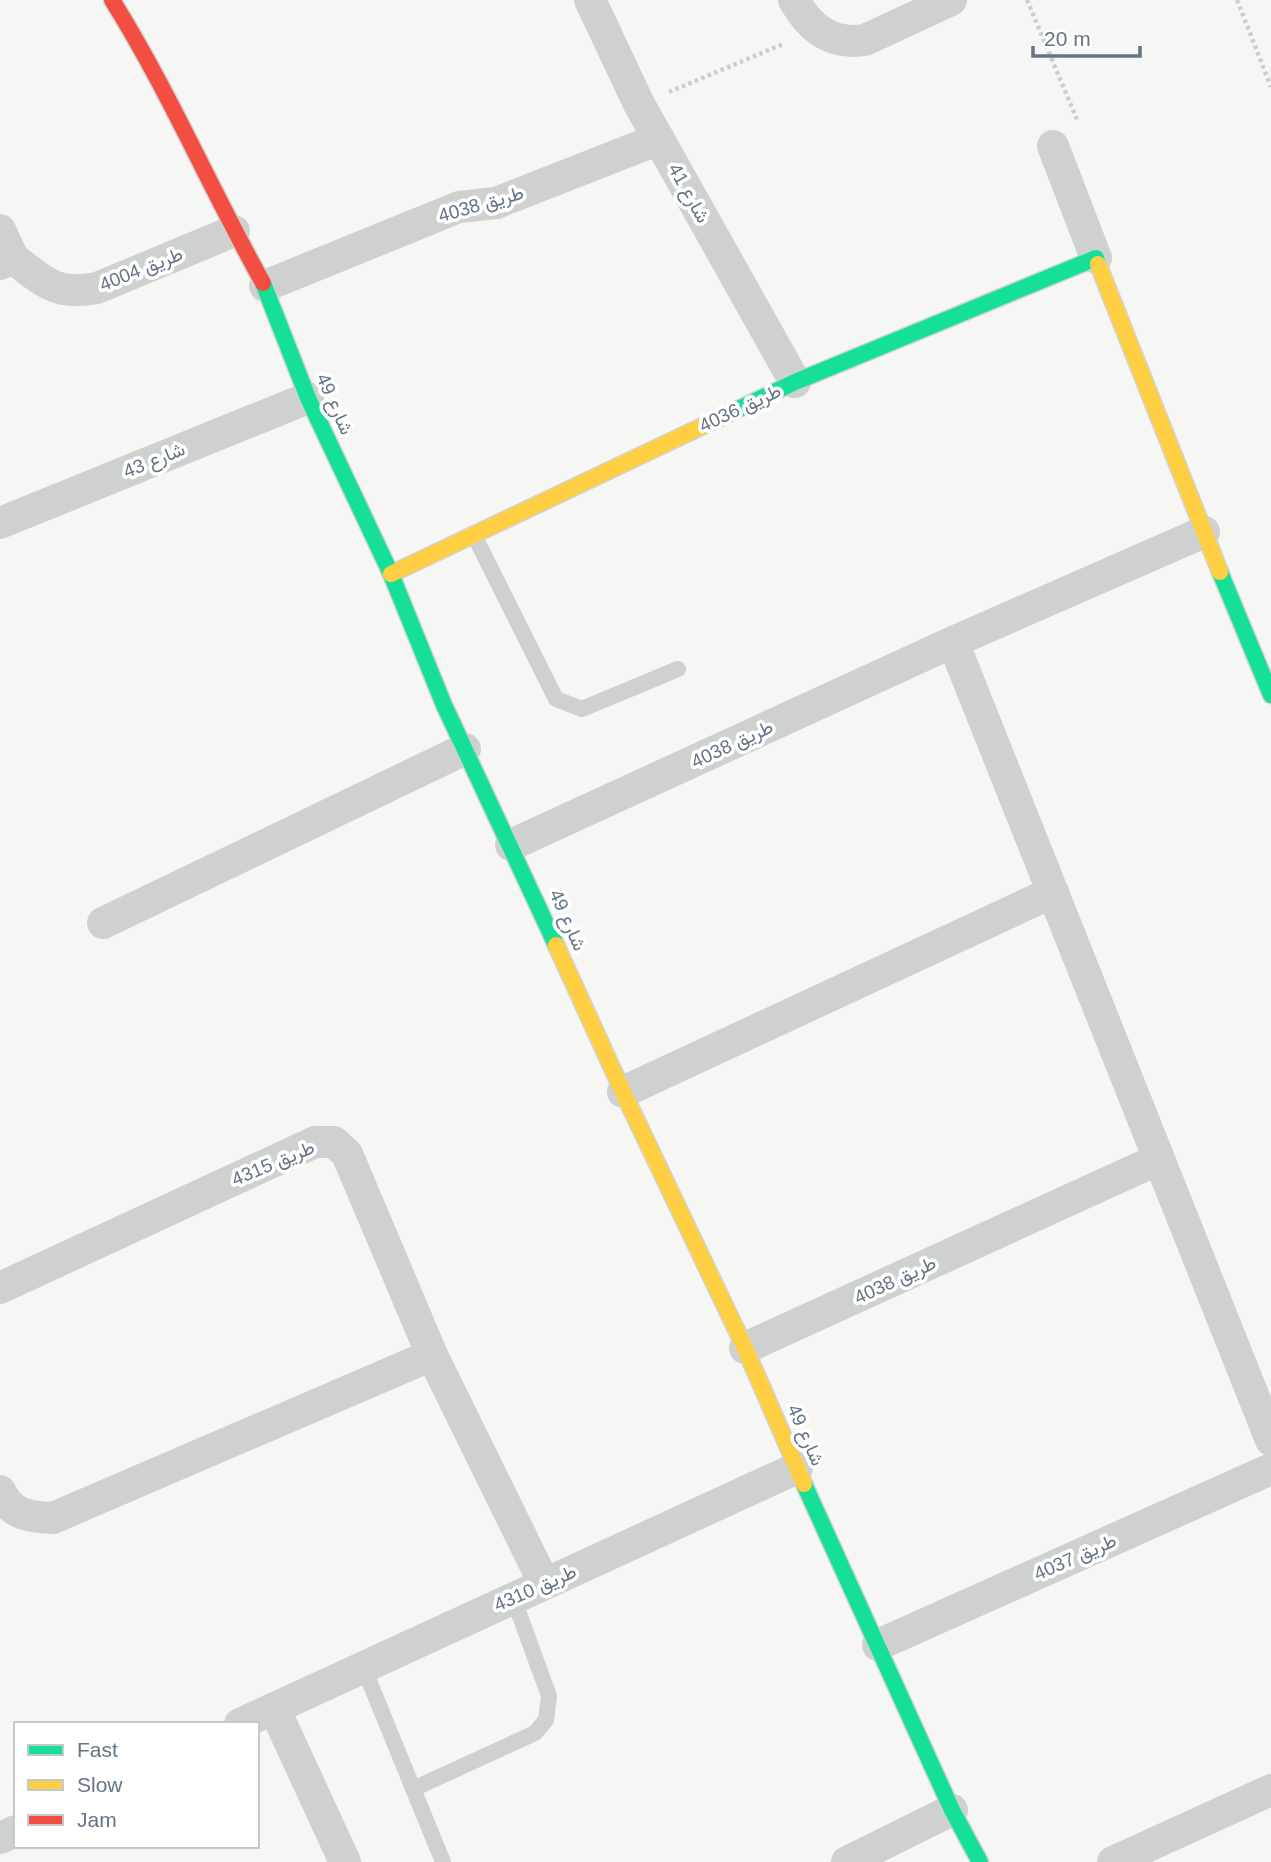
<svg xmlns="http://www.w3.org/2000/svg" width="1271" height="1862" font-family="Arial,Vazirmatn,sans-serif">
  <rect width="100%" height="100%" fill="#f6f6f4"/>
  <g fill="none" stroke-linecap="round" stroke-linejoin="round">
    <defs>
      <path id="fast" d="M263 283 308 398 391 574 444 705 556 945
        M705 425 795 382 1096 258 1098 264
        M1220 572 1271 695
        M804 1484 952 1810 980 1862"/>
      <path id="slow" d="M1098 264 1220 572
        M391 574 705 425
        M556 945 623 1092 745 1348 804 1484"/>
      <path id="jam" d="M112 0C169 91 211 190 263 283"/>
    </defs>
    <use href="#fast" stroke="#d1d3d4" stroke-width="19"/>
    <use href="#slow" stroke="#d1d3d4" stroke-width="19"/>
    <use href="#jam" stroke="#d1d3d4" stroke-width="19"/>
    <path stroke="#cccdce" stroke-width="4.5" stroke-dasharray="3.5 3.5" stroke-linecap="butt" d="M1027 0 1078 122
      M1237 0 1271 87
      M669 92 783 44"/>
    <path stroke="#cfd1d1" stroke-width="16" d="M474 535 556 699 582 709 678 669
      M363 1666 443 1862
      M413 1789 535 1733 546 1720 549 1696 513 1597"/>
    <path stroke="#cfd1d1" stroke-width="32" d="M590 0 639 104 795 382
      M794 0C810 29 832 45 865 40L951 0
      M1053 146 1096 258
      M0 230 13 258 0 264
      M13 258C44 282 56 296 97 288L234 231
      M265 286 459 207 496 203 659 139
      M0 523 308 398
      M953 642 1271 1440
      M511 845 953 642 1204 532
      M103 923 465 749
      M623 1092 1053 892
      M0 1288 315 1142H334L347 1154 432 1355 544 1583
      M745 1348 1159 1159
      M0 1491C11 1515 29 1517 53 1518L432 1355
      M878 1645 1271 1469
      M274 1708 345 1862
      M240 1724 797 1468
      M0 1838 16 1831
      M847 1862 952 1810
      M1113 1862 1271 1790"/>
    <use href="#fast" stroke="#16e098" stroke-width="16"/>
    <use href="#slow" stroke="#ffcf43" stroke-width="16"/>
    <use href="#jam" stroke="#f24e42" stroke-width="16"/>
  </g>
  <g text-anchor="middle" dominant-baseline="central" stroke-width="7" stroke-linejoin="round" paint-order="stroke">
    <g font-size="19" fill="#637587" stroke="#fff">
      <text transform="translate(689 193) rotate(61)">شارع 41</text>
      <text transform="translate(481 204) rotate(-16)">طريق 4038</text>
      <text transform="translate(141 269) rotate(-22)">طريق 4004</text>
      <text transform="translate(335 404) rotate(66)">شارع 49</text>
      <text transform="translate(740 408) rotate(-25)">طريق 4036</text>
      <text transform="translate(154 460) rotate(-22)">شارع 43</text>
      <text transform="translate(732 744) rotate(-25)">طريق 4038</text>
      <text transform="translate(568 920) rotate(66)">شارع 49</text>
      <text transform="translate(273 1163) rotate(-23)">طريق 4315</text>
      <text transform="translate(895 1280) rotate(-25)">طريق 4038</text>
      <text transform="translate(806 1435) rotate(66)">شارع 49</text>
      <text transform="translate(1075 1557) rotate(-24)">طريق 4037</text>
      <text transform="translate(535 1588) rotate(-24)">طريق 4310</text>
    </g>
  </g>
  <rect x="14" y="1722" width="245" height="126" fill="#ffffff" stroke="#c1c8cf" stroke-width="2"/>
  <rect x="28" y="1745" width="35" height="10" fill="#16e098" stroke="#c1c8cf" stroke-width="2"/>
  <text x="77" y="1757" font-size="21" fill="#637587">Fast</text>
  <rect x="28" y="1780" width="35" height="10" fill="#ffcf43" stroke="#c1c8cf" stroke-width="2"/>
  <text x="77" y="1792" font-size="21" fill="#637587">Slow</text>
  <rect x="28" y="1815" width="35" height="10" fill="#f24e42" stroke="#c1c8cf" stroke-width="2"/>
  <text x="77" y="1827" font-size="21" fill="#637587">Jam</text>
  <path d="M1033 46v10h107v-10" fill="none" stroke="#637587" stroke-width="3.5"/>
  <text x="1044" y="46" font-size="21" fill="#637587" stroke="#ffffff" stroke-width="5" paint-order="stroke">20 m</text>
</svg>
